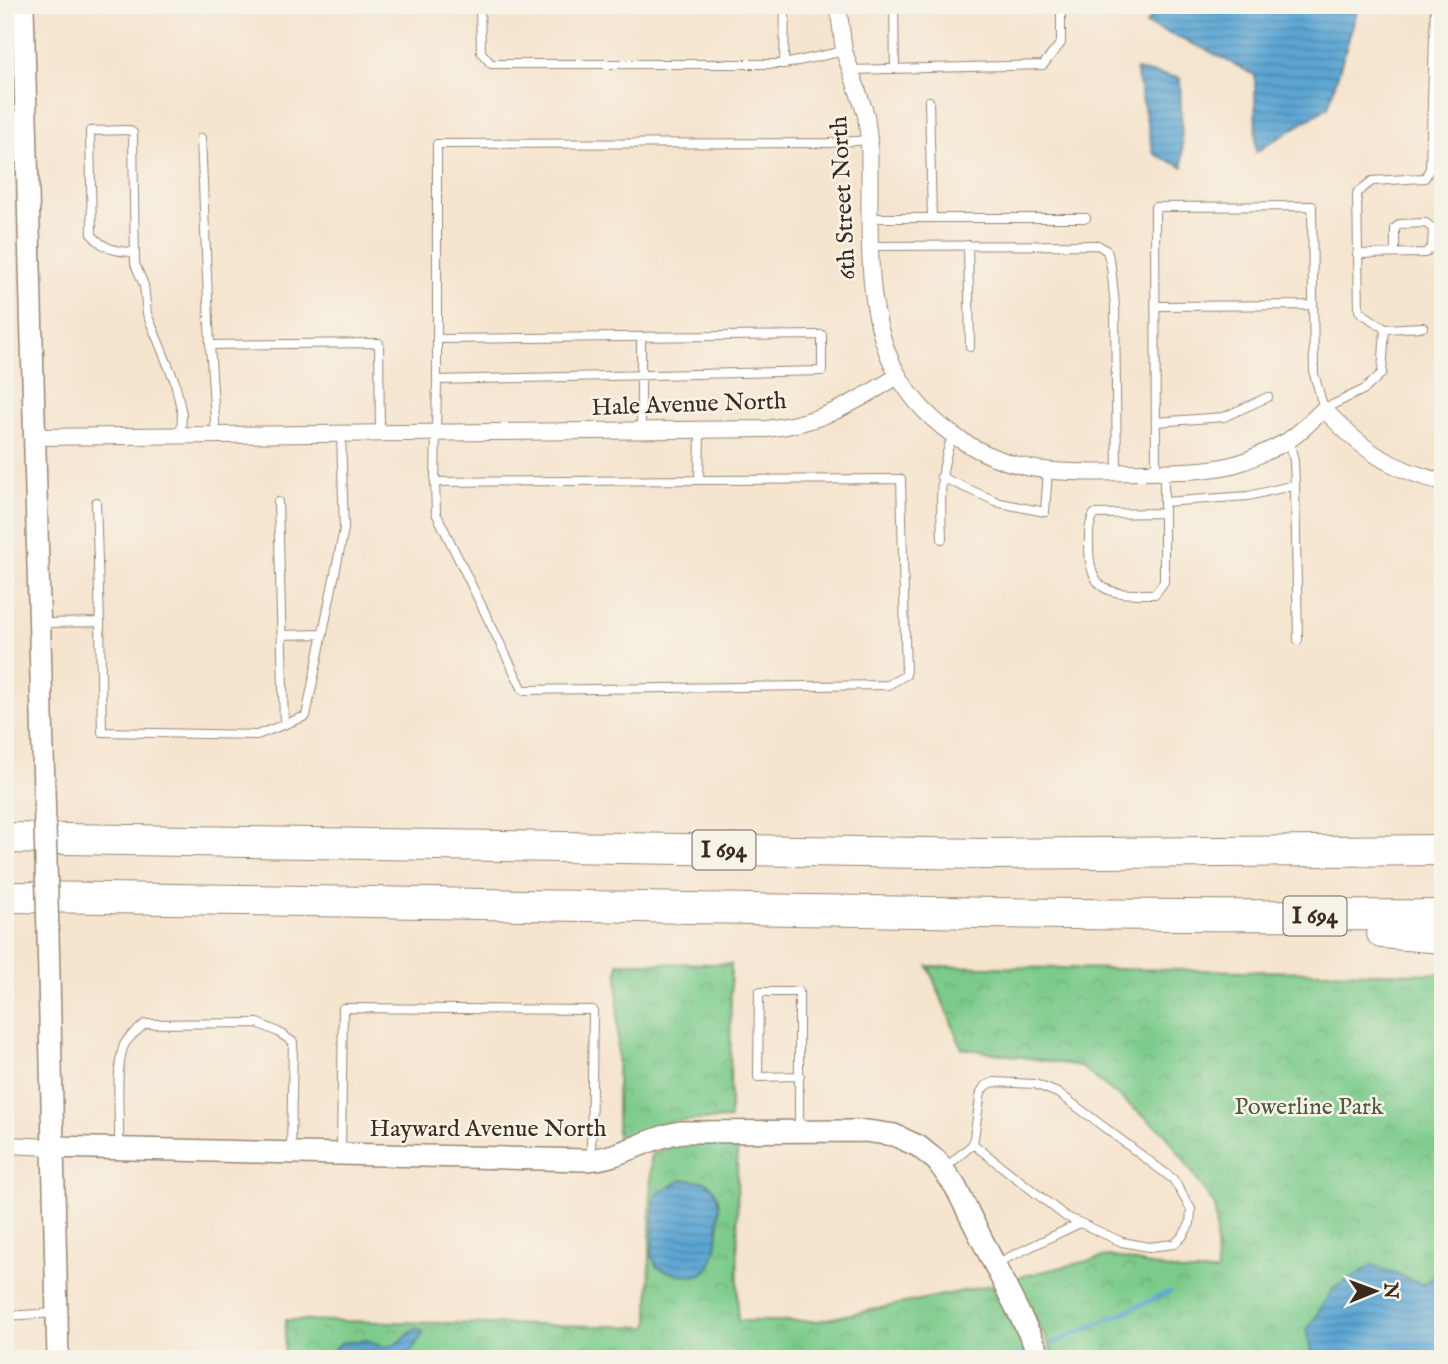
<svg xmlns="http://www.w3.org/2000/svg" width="1448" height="1364" font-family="'IM FELL English',serif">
  <defs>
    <pattern id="park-crowns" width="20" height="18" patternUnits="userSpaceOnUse" patternTransform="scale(1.75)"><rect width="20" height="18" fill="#7ccb8b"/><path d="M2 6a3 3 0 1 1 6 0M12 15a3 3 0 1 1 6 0" fill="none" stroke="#6cae78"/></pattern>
    <pattern id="water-rules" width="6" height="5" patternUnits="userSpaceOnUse" patternTransform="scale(1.75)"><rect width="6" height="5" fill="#5ca6d3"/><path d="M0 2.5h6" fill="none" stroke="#4d87ab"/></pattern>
  </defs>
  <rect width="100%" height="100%" fill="#f7f3e8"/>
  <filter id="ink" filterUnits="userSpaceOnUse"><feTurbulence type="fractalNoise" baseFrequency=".0143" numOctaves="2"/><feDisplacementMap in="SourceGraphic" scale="14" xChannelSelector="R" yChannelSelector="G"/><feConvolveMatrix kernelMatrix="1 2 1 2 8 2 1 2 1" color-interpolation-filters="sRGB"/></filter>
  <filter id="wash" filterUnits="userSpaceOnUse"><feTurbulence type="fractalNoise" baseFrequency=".00686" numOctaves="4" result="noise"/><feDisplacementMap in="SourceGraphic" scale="28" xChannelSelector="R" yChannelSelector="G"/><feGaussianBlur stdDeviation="1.57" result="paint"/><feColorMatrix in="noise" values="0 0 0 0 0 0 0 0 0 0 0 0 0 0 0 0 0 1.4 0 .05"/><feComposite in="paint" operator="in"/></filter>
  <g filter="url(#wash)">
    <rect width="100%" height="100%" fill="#f5e4ce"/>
    <path fill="url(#park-crowns)" stroke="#5c7a54" stroke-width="2" d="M618 963 731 964 730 1119 672 1121 654 1126 617 1143Z
      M928 966 1443 974V1359H1056L1015 1278 1109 1256 1182 1272H1217L1215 1206 1165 1133 1080 1066 962 1048Z
      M737 1143 738 1321H818L992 1285 1029 1359H70V1353L284 1359 286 1320 649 1327 651 1154 680 1144Z"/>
    <path fill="url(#water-rules)" stroke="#4c6878" stroke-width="2" d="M1159 5H1359L1328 107 1256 152 1255 75 1207 50 1146 24Z
      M1136 70 1180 78 1183 167 1154 154Z
      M682 1180C690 1181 703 1179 709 1184 723 1197 719 1215 718 1231 715 1277 700 1286 657 1267L652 1256 655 1195Z
      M1372 1265 1424 1285 1443 1265V1359H1416L1415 1356 1313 1355 1307 1330 1333 1289Z
      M414 1329H420L423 1334 405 1359H324L341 1343 367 1340C388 1353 399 1345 414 1329Z"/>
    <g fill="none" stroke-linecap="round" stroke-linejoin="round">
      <path stroke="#5ca6d3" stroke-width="4.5" d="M1052 1344 1170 1292
        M1007 1359 1026 1353"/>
    </g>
  </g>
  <g filter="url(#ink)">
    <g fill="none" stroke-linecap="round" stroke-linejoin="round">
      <defs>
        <path id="service" d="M480 5 481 52 491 64H784L844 51
          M894 5 895 69
          M784 64 785 5
          M850 70 1043 65 1061 43V5
          M929 101 932 218
          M201 138 210 345 216 436
          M871 218H1086
          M968 245 970 347
          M872 246 1098 245 1107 251 1111 266 1115 306 1117 472
          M134 252C117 252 104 249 92 235L90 131 129 130 133 133 135 264 144 285 147 314 175 382 182 414 181 436
          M1357 254 1425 253 1432 247 1433 229 1426 223 1400 224 1395 228V253
          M1156 306 1312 305
          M1423 327 1385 329 1359 311 1357 193 1372 181 1425 178 1430 168 1435 5
          M641 337V431
          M437 339V380L822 371V335L437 339V144L829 143 869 140
          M210 345 379 343 380 433
          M1156 422 1224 417 1268 397
          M1289 440 1294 461 1295 485 1298 640
          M1156 471 1155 207 1312 206 1314 374 1324 409 1365 389 1382 373 1385 329
          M1164 471V582L1155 594C1114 594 1089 597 1089 546 1089 534 1088 525 1094 514L1164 513
          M941 477 1000 503 1045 512 1048 470
          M699 480 435 482 436 513 523 690 888 685 906 675 901 479 699 480 700 430
          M435 482 437 380
          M96 502 100 622
          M278 502 284 725
          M1164 502 1248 496 1295 485
          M942 539C941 501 938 471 953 435
          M47 623 100 622 102 732 257 735 306 716 344 529 341 433
          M282 635 323 634
          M799 1131V992H759L758 1077 800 1076
          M119 1146C120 1119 115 1072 123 1048 126 1038 137 1031 145 1024L258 1023 278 1032 293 1042 291 1151
          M341 1152 343 1008 593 1010 591 1156
          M944 1169 973 1144 981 1092 985 1086 994 1082 1035 1084 1060 1094 1173 1179 1191 1209 1190 1224 1182 1237 1174 1244 1149 1247 1122 1242 1065 1216 973 1144
          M995 1264 1078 1224
          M5 1316 55 1313"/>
        <path id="minor" d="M838 5 844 51 866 115 869 140C872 216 860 308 898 375 927 427 985 463 1044 470 1076 474 1108 472 1140 472 1175 471 1212 473 1245 461 1259 455 1276 448 1289 440 1301 432 1313 419 1324 409 1361 449 1389 469 1443 482
          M35 437 767 429C824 422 850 405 898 376
          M5 1145 53 1147"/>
        <path id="tertiary" d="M23 5 44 789
          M48 934 58 1359
          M53 1147 585 1160C621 1159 648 1137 682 1132L866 1131 894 1135 918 1146 937 1161 955 1186 1042 1359"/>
        <path id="motorway" d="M5 838 986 854 1443 850
          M5 897C484 901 964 918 1443 915
          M1382 933 1443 938"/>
      </defs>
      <use href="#service" stroke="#988776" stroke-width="10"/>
      <use href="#minor" stroke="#988776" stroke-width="18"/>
      <use href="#tertiary" stroke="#988776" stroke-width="24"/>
      <use href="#motorway" stroke="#988776" stroke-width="32"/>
      <use href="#service" stroke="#fff" stroke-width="8"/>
      <use href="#minor" stroke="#fff" stroke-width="16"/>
      <use href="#tertiary" stroke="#fff" stroke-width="21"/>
      <use href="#motorway" stroke="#fff" stroke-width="30"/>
      <defs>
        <path id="tertiary-bridge" d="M44 789 48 934"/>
      </defs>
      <use href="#tertiary-bridge" stroke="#988776" stroke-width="24" stroke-linecap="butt"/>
      <use href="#tertiary-bridge" stroke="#fff" stroke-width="21"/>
    </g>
  </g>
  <g text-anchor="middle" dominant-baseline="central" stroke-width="5" stroke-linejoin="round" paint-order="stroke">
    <g fill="#f7f3e8" stroke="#73665b" stroke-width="2">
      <rect x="692.5" y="830.5" width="63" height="39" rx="5"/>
      <rect x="1283.5" y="896.5" width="63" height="39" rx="5"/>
    </g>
    <g font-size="23" font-weight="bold" fill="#3b2a1e">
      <text x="724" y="850">I 694</text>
      <text x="1315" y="916">I 694</text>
    </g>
    <g font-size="24" fill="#3b2a1e" stroke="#f7f3e8">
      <text transform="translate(844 198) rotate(-93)">6th Street North</text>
      <text transform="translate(689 405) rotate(-2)">Hale Avenue North</text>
      <text x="488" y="1129">Hayward Avenue North</text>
    </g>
    <g font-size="24" fill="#4e5a3f" stroke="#f7f3e8">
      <text x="1309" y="1107">Powerline Park</text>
    </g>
  </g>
  <rect width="1448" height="1364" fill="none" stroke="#f7f3e8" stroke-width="28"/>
  <g transform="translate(1375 1291) rotate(89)" stroke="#f7f3e8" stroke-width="5" paint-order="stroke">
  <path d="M0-5L12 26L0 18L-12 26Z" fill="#3b2a1e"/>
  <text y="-10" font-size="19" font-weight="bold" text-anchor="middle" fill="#3b2a1e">N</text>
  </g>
</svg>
